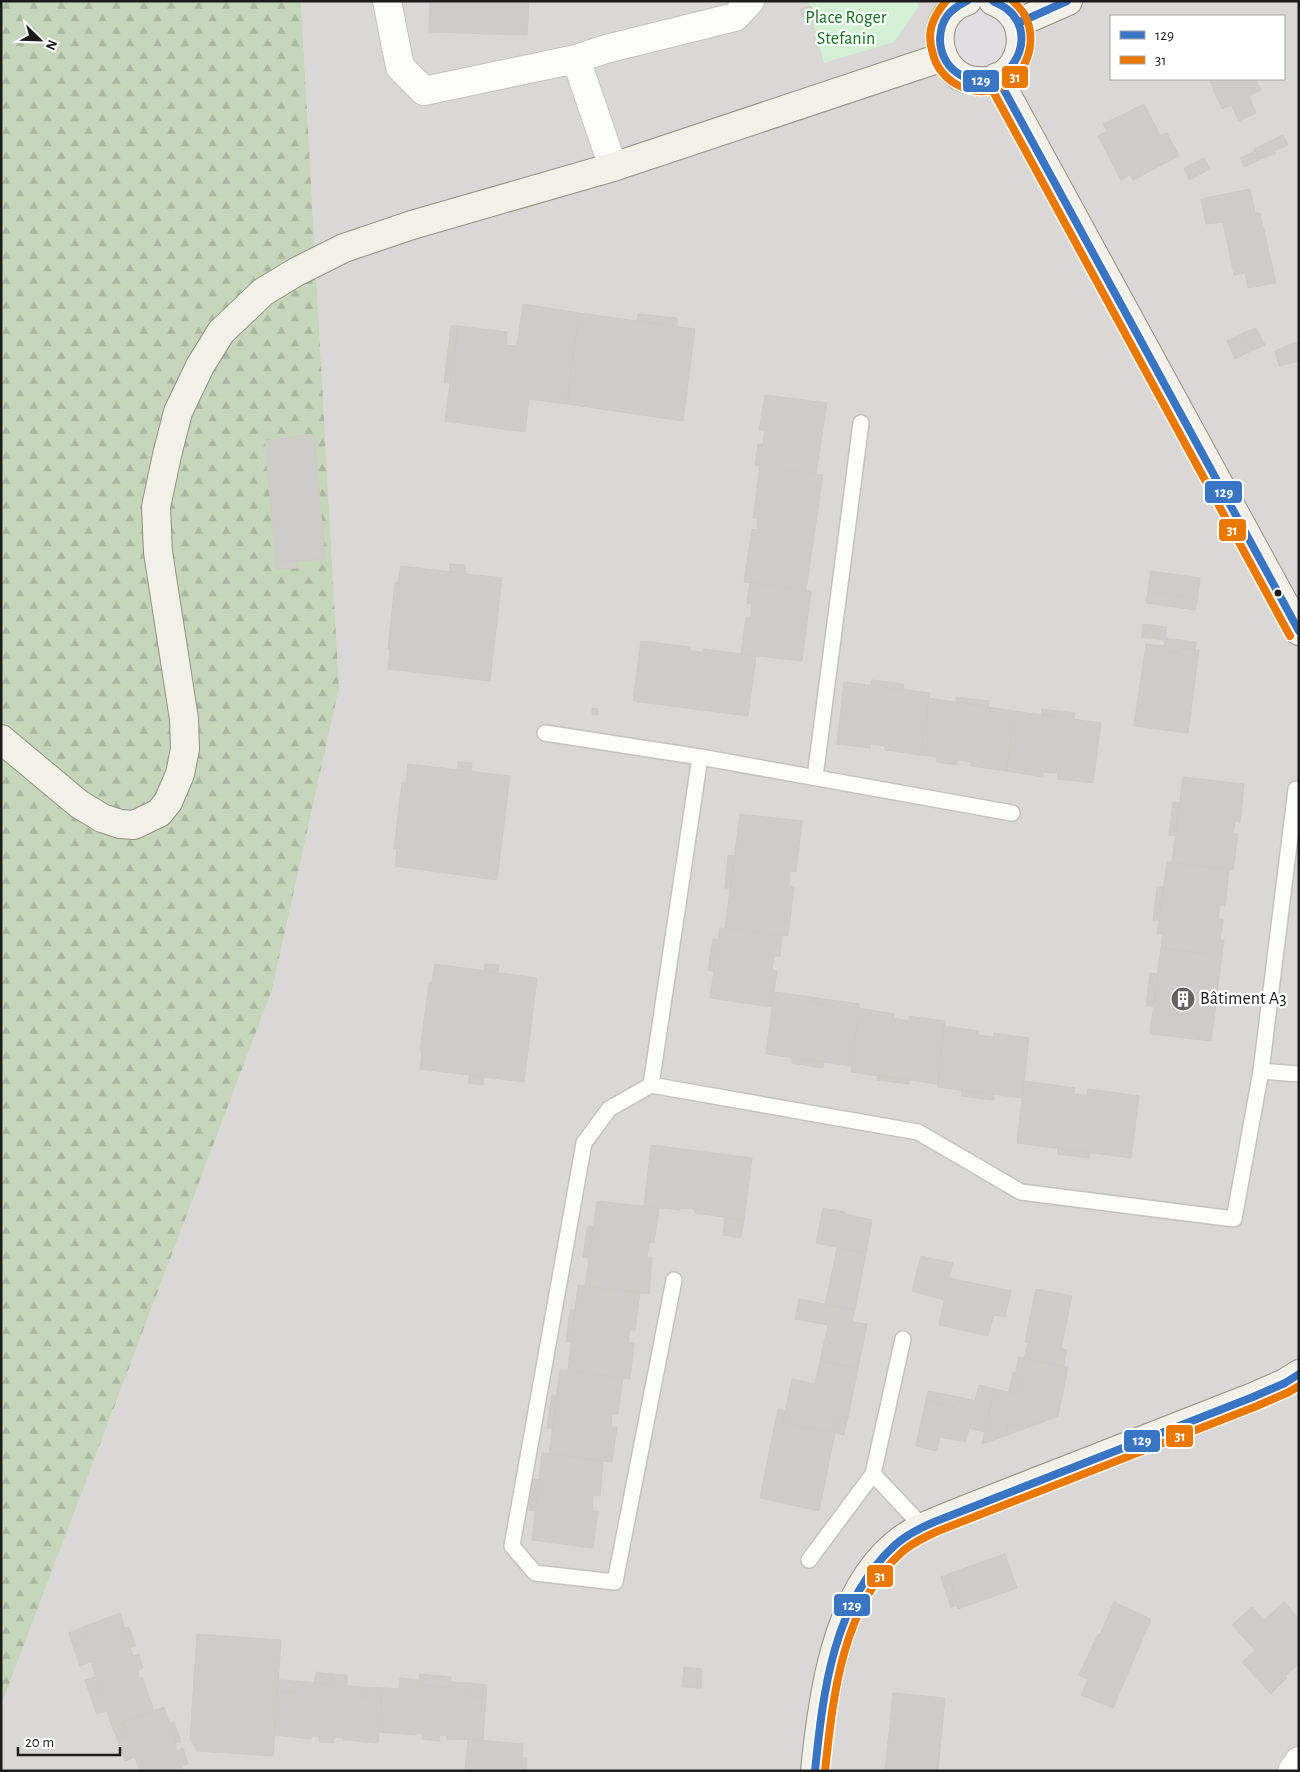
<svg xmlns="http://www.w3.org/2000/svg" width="1300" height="1772" font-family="'Alegreya Sans',sans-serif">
  <defs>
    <pattern id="forest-firs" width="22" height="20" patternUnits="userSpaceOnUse" patternTransform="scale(1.25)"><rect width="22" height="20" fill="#c5d6bb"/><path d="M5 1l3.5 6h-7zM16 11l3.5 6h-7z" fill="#a9b7a0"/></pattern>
  </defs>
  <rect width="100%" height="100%" fill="#eae8e4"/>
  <path fill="#d9d8d6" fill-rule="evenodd" d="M301 1H1299V1771H1V1706L272 990 339 688ZM1111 16H1284V79H1111Z"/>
  <path fill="url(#forest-firs)" d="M1 1H301L339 688 272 990 1 1706Z"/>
  <path fill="#d3efd4" d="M808 1H918L919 6 894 42 824 63Z"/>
  <path fill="#e0dee3" d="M993 1 1020 51 977 81 940 32 963 2Z"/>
  <path fill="#ceccc9" stroke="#cdcac6" d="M430 1H529L527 35 429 32Z
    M811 6 813 15 802 17 800 9Z
    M1209 79H1255L1261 90 1249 96 1256 113 1239 121 1231 105 1222 109Z
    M1144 104 1160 135 1167 133 1179 156 1133 180 1130 175 1121 180 1098 136 1107 131 1103 124Z
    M1283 135 1288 145 1274 151 1276 153 1259 160 1254 149Z
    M1255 151 1259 160 1244 167 1240 158Z
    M1204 158 1210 169 1189 180 1184 168Z
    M1250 189 1255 213H1260L1276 283 1248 288 1245 273 1234 275 1223 222 1206 224 1201 199Z
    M523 304 579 313 567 404 529 399 525 432 445 421 458 326 507 332 506 345 517 346Z
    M579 313 695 329 683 421 567 404Z
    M638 314 677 318V326L637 321Z
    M451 326H458L450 383H444Z
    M1256 328 1265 345 1253 350 1243 333Z
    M1243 333 1253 350 1235 359 1227 341Z
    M1299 341V361L1279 366 1275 351Z
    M765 395 827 403 816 474 755 465 758 444H763L765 430H759Z
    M314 434 325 559 276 562 265 441Z
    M760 467 823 475 806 590 744 582 752 529 757 530 758 519 753 518Z
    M297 561V568L276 569V562Z
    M450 564 465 565V574L449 572Z
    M401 566 502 578 490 681 388 669 390 649H388L395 583 398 582Z
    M1151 571 1200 578 1197 602 1194 598 1148 591Z
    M750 582 811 591 802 661 741 654 746 617H751L752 604 747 603Z
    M1148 591 1194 598 1197 602 1195 610 1146 603Z
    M1143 624 1167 627 1165 638 1142 635Z
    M1142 635 1165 638 1164 640 1141 637Z
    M1165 638 1196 642 1195 650 1179 648V653L1164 651Z
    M641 641 690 647V651L703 652 704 649 756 656 748 716 633 701Z
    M1146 644 1164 646V651L1179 653V648L1199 650 1188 733 1134 726Z
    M872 680 904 684 903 690 871 685Z
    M844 682 930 693 921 755 885 750V746L871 744 870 748 837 744Z
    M956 697 989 701 988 707 956 702Z
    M929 698 1014 711 1007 771 971 766V762L958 760 957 765 936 762 937 757 921 755Z
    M592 708 598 709V715L592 714Z
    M1042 709 1075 713 1074 719 1041 715Z
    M1014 711 1101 723 1093 783 1057 779 1058 773 1043 772V777L1007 771Z
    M458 762 472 763 471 771 457 770Z
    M408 764 510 776 497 880 395 866 397 848 394 849 402 783 406 782Z
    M1183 777 1244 784 1240 822 1235 821 1233 833 1238 834 1233 870 1172 862Z
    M1173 802 1179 803 1175 836 1169 835Z
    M740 814 802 821 796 872 790 871 789 886 794 887 788 936 725 928Z
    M728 855 735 856 731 888H725Z
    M1167 862 1229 870 1225 906 1220 905 1218 919H1223L1220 940H1224L1222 956 1161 948 1163 934H1157Z
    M1157 887H1163L1159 920H1153Z
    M720 928 782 935 780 956H774L772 970 777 971 772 1007 710 998Z
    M713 939 719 940 714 972 708 970Z
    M1161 948 1222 956 1217 992H1212L1210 1005 1216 1006 1211 1041 1150 1034Z
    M435 964 537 978 524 1082 420 1069 422 1051H420L429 983 432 982Z
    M485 964 499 965 498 973 484 971Z
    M1150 973 1158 974 1153 1006H1146Z
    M774 992 811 997 810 1002 824 1004V999L859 1004 852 1066 766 1054Z
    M811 997 824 999V1004L810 1002Z
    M859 1008 894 1014V1018L909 1021V1016L945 1021 938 1084 851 1072Z
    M944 1026 979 1031 978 1035 993 1037 994 1033 1029 1038 1022 1098 937 1087Z
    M792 1058 824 1062 823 1068 792 1063Z
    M470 1075 484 1077 483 1085 468 1083Z
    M877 1075 909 1080V1084L877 1080Z
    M1024 1081 1075 1088 1074 1094 1087 1095 1088 1089 1139 1096 1131 1158 1017 1143Z
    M962 1090 994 1094V1100L961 1096Z
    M651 1145 752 1158 744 1220 695 1213 694 1209 680 1208V1210L644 1206Z
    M1058 1149 1090 1153 1089 1158 1057 1154Z
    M597 1201 659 1208 654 1243 649 1242 647 1257H652L649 1294 585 1286Z
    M823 1208 845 1212V1214L872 1220 866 1253 816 1243Z
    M725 1217 744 1220 741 1238 723 1235Z
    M593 1226 589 1258 583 1257 587 1227Z
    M837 1248 866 1253 855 1310 825 1305Z
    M921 1256 953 1263 949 1278 1011 1291 1005 1317 994 1315 988 1336 939 1325 944 1300 912 1291Z
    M578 1285 640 1292 635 1330H630L628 1342 634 1343 630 1379 568 1370Z
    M1036 1289 1072 1296 1061 1348 1067 1350 1063 1367 1024 1358 1028 1343 1025 1342Z
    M799 1299 855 1310 852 1322 867 1324 858 1368 820 1361 828 1325 795 1319Z
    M570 1310H575L571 1341 566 1342Z
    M1018 1357 1068 1367 1058 1416 1040 1423 1029 1420 1026 1428 1008 1424 1005 1436 982 1444 995 1389 1017 1394 1021 1379 1012 1377 1013 1372 1016 1373Z
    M820 1361 858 1368 848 1417 839 1415 835 1433 783 1423 792 1379 815 1384Z
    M560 1370 623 1378 618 1414H612L611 1427H617L612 1462 549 1454Z
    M1012 1377 1021 1379 1017 1394 1009 1392Z
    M979 1385 995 1389 984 1432 969 1428 966 1442 940 1437 937 1451 916 1446 926 1400 957 1407 959 1397 975 1401Z
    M928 1391 959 1397 957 1407 926 1400Z
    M552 1395H557L553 1428H547Z
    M778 1409 785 1411 783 1423 835 1433 819 1511 760 1498Z
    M839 1415 848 1417 844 1435 835 1433Z
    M1029 1420 1040 1423 1026 1428Z
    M1008 1424 1026 1428 1005 1436Z
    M542 1453 603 1461 600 1496 593 1495 592 1511H598L593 1548 532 1540Z
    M533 1479 539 1480 535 1511 529 1510Z
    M1005 1554 1017 1588 958 1609 948 1574Z
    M948 1574 957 1605 951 1608 941 1577Z
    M1114 1602 1151 1619 1113 1708 1081 1695 1088 1679 1079 1675 1098 1634 1100 1635Z
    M1284 1602 1299 1618V1663L1285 1676 1287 1678 1271 1694 1242 1662 1275 1632 1264 1620Z
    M1252 1607 1275 1632 1255 1650 1232 1625Z
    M120 1613 133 1656 139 1654 143 1668 138 1670 139 1678 142 1677 154 1711 112 1726 107 1711 97 1714 90 1695 101 1691 91 1662 80 1666 73 1646 83 1642 78 1629Z
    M129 1627 136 1646 130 1648 124 1628Z
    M78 1629 83 1642 73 1646 69 1633Z
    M197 1634 281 1640 273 1756 197 1751 190 1739Z
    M684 1667 702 1669 701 1688 682 1687Z
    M316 1672 332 1674 331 1684 314 1683Z
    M332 1674 347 1675V1686L365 1687 364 1698 382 1699 378 1743 343 1740V1738L333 1737 334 1743 319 1742V1736H311V1739L274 1735 277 1691 294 1692 295 1681 331 1684Z
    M420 1674 451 1677 450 1688 419 1685Z
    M96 1677 101 1691 90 1695 85 1680Z
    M400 1678 420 1680 419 1685 450 1688 451 1682 470 1683V1696L486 1697 483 1740 447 1739V1736L439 1735 440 1741 422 1739 423 1733H417V1735L379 1732 382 1688 399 1689Z
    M278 1680 295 1681 294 1692 277 1691Z
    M470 1683 487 1685 486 1697 470 1696Z
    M365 1687 382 1688V1699L364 1698Z
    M893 1693 945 1698 938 1771H885Z
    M164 1707 176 1743 175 1744 177 1751 183 1748 188 1764 182 1766 184 1771H140L135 1757 125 1761 117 1739 128 1735 123 1722Z
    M123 1722 128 1735 117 1739 112 1726Z
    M174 1722 181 1742 176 1743 170 1724Z
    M468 1739 523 1744 521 1771H465Z
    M521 1758H527L526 1771H521Z"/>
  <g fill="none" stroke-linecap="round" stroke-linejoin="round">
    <defs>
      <path id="lane" d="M545 733 700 757 651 1085 918 1132 1021 1192 1234 1219 1261 1071 1299 1074
        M700 757 1012 813
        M815 777 861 423
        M1261 1071 1296 789
        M651 1085 609 1109 584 1143 512 1546 535 1573 615 1582 674 1280
        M903 1339 873 1474 923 1527
        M809 1560 873 1474"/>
      <path id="street" d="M387 1 400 67 424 91 576 59
        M613 167 576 59 606 49 735 17 750 1
        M1292 1771 1299 1761"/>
      <path id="secondary" d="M967 1C925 13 934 78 977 81 1024 86 1039 17 993 1
        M1018 23 1068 1
        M997 77 1299 631
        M1 739 79 804 102 818 120 824 134 825 159 813 168 802 180 774 185 749 184 719 158 552 156 507 167 455 178 412 200 366 221 332 263 292 296 272 344 248 412 225 613 167 943 57
        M815 1771C822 1698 836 1594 895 1545 913 1529 938 1521 959 1512L1253 1397 1285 1383 1299 1374"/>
    </defs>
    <use href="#lane" stroke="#c3c2c0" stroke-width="18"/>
    <use href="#street" stroke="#c3c2c0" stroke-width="30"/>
    <use href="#secondary" stroke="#90917e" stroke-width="30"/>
    <use href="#lane" stroke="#fcfcfb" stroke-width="15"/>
    <use href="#street" stroke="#fcfcfb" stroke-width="28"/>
    <use href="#secondary" stroke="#f1f1e9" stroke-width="28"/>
    <defs>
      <path id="bus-1" d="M967 1C949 10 941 19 940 39 940 52 946 65 956 72 1001 106 1045 39 1007 9 1003 6 998 4 993 1
        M1018 23 1067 1
        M997 77 1299 631
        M815 1771C823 1692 833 1602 895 1545 906 1535 920 1528 934 1522L1253 1397 1285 1383 1299 1374"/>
      <path id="bus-2" d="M946 1C932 18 926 33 933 54 940 81 969 97 996 89 1025 80 1039 43 1025 16 1023 11 1018 6 1013 1
        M988 82 1290 636
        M825 1771C833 1696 842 1606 902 1552 912 1543 925 1537 938 1531L1257 1406 1289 1392 1299 1386"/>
    </defs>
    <use href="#bus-1" stroke="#fff" stroke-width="11"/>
    <use href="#bus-2" stroke="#fff" stroke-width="11"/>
    <use href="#bus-1" stroke="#3a75c4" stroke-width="8"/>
    <use href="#bus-2" stroke="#eb7901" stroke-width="8"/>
  </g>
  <defs>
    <symbol id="building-disc" viewBox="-11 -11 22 22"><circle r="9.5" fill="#646362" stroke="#fff"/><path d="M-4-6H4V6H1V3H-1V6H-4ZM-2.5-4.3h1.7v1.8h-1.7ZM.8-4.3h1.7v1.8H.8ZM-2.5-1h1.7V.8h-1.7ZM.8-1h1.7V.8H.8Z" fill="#fff"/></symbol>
  </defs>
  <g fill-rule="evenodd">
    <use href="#building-disc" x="1169" y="985" width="28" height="28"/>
  </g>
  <circle fill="#1c1c1c" stroke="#fff" stroke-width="2" cx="1278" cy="593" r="4.5"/>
  <g text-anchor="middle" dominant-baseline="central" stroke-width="4.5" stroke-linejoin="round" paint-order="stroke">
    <g font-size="18" fill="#156e1f" stroke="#fff">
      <text x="846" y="18">Place Roger<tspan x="846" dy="21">Stefanin</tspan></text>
    </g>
    <g font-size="18" fill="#1c1c1c" stroke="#fff" text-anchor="start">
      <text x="1200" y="999">Bâtiment A3</text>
    </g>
  </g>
  <g stroke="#fff" stroke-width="2">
    <rect x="1001" y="65" width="28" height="24" rx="5" fill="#eb7901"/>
    <rect x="962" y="69" width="38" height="24" rx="5" fill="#3a75c4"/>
    <rect x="1204" y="480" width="39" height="24" rx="5" fill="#3a75c4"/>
    <rect x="1218" y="518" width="29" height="24" rx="5" fill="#eb7901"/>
    <rect x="1165" y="1424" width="29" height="24" rx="5" fill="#eb7901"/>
    <rect x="1123" y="1429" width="38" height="24" rx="5" fill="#3a75c4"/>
    <rect x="866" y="1564" width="28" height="24" rx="5" fill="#eb7901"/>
    <rect x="833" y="1593" width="38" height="24" rx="5" fill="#3a75c4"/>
  </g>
  <g font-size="14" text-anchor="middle" font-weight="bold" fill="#fff">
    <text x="1015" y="82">31</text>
    <text x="981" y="85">129</text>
    <text x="1224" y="497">129</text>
    <text x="1232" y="535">31</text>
    <text x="1180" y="1441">31</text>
    <text x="1142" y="1445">129</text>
    <text x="880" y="1581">31</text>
    <text x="852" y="1610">129</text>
  </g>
  <rect width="1300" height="1772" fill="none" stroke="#1c1c1c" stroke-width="5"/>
  <rect x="1110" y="15" width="175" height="65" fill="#ffffff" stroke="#a4a4a4"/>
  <rect x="1120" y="31" width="25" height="8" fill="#3a75c4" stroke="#a4a4a4"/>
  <text x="1155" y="40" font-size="15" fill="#1c1c1c">129</text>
  <rect x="1120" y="56" width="25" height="8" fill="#eb7901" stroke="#a4a4a4"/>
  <text x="1155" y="65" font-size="15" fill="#1c1c1c">31</text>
  <g transform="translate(40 40) rotate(113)" stroke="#ffffff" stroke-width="4" paint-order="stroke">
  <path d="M0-4L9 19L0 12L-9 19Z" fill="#1c1c1c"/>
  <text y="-8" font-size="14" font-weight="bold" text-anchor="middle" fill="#1c1c1c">N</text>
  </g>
  <path d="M18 1747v8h102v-8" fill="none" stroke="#1c1c1c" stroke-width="2.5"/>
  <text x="25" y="1747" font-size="15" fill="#1c1c1c" stroke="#ffffff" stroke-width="4" paint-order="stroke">20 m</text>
</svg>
